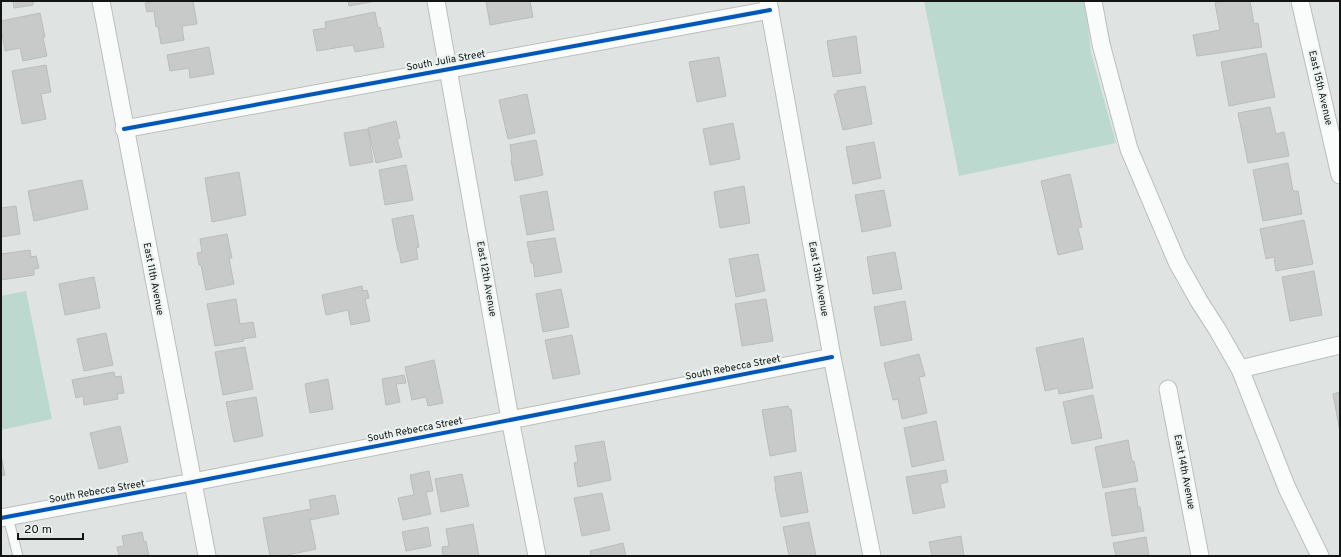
<svg xmlns="http://www.w3.org/2000/svg" width="1341" height="557" font-family="Overpass,sans-serif">
  <rect width="100%" height="100%" fill="#dfe4e2"/>
  <path fill="#bbd9ce" d="M924 1H1085L1091 53 1116 143 959 176Z
    M26 291 52 419 1 430V296Z"/>
  <path fill="#c8caca" stroke="#bbbcbd" d="M13 1H33V5L14 8Z
    M155 1H193L197 24 182 26 184 40 161 44 158 26 156 27 154 11 147 12 145 3Z
    M348 1H376L349 6Z
    M486 1H530L533 17 490 25Z
    M1226 1H1250L1254 24 1258 23 1262 47 1197 56 1193 35 1220 30 1215 3Z
    M375 12 378 28 380 27 384 47 355 52 353 45 317 51 313 30 326 28 325 22Z
    M40 13 45 37 43 38 47 56 23 61 20 48 5 51 2 34H1V21Z
    M856 36 861 73 833 77 827 41Z
    M209 47 214 74 190 78 189 68 170 71 167 55Z
    M1266 53 1275 97 1229 106 1221 62Z
    M719 57 726 96 697 102 689 62Z
    M46 65 51 92 41 94 46 119 22 124 12 71Z
    M865 86 872 124 843 130 834 94H837V91Z
    M527 94 535 133 508 139 499 100Z
    M1270 107 1276 134 1284 132 1289 156 1248 163 1238 113Z
    M396 121 400 138 397 139 402 157 376 163 368 128Z
    M733 123 740 159 710 165 703 129Z
    M368 129 373 162 350 166 344 133Z
    M536 140 543 175 515 181 511 160 512 159 510 145Z
    M874 142 881 178 853 184 846 147Z
    M1288 163 1293 191H1298L1302 214 1263 221 1253 170Z
    M406 165 413 200 385 205 379 170Z
    M239 172 246 215 212 222 205 178Z
    M1070 174 1082 227 1078 228 1083 249 1058 255 1041 181Z
    M82 180 88 209 34 221 28 191Z
    M744 186 750 223 720 228 714 192Z
    M884 190 891 226 862 232 855 195Z
    M547 191 554 230 527 235 520 196Z
    M16 206 20 234 1 237V208Z
    M413 215 419 247 416 248 418 259 401 263 399 251H398L392 219Z
    M1304 220 1313 264 1276 271 1274 257 1266 259 1260 229Z
    M227 234 232 258H229L234 284 206 290 201 265H199L197 253 202 252 200 239Z
    M555 238 562 272 535 277 533 263H531L527 242Z
    M30 250 31 257 36 256 39 268 34 269V275L1 280V254Z
    M895 252 902 289 873 294 867 257Z
    M758 254 765 291 736 297 729 259Z
    M1314 271 1322 315 1290 321 1282 277Z
    M94 277 100 308 65 315 59 284Z
    M362 286 363 291 367 290 369 298 365 299 370 321 351 325 348 310 326 315 322 295Z
    M561 289 569 327 543 332 536 294Z
    M236 299 240 324 253 322 256 337 243 339 244 341 215 346 207 304Z
    M766 299 773 341 742 346 735 304Z
    M905 301 912 340 881 346 874 307Z
    M106 333 113 365 84 371 77 339Z
    M572 335 580 374 553 379 545 340Z
    M1083 338 1093 388 1059 394 1058 388 1045 391 1036 348Z
    M245 347 253 389 223 395 215 352Z
    M919 354 925 376 919 377 927 413 902 419 898 399 893 400 884 363Z
    M434 360 443 403 428 406 426 397 412 400 405 367Z
    M114 372 115 377 121 376 124 393 117 394 118 399 84 405 83 396 76 398 72 380Z
    M404 375 406 383 396 384 400 402 386 405 382 379Z
    M328 379 333 409 310 413 305 384Z
    M1340 392V432L1333 394Z
    M1093 395 1102 438 1072 444 1063 402Z
    M256 397 263 436 234 442 226 402Z
    M788 406 789 409H791L796 451 770 456 762 410Z
    M936 421 944 460 912 467 904 428Z
    M120 426 128 462 99 469 90 433Z
    M1128 440 1132 461H1134L1138 481 1103 488 1095 447Z
    M604 441 611 480 578 487 574 463 578 462 575 446Z
    M1 455 5 475 1 476Z
    M946 470 948 482 940 484 945 507 913 514 906 477Z
    M429 471 433 491 426 492 431 514 403 520 398 498 414 495 410 475Z
    M801 472 808 512 781 517 775 487 776 486 774 477Z
    M462 474 469 506 441 512 435 479Z
    M1135 488 1138 507H1140L1144 531 1112 536 1105 493Z
    M602 493 610 530 582 536 574 498Z
    M335 495 339 514 310 520 316 549 283 556H270L263 518 311 509 309 500Z
    M809 522 816 556H789L783 527Z
    M473 524 479 556H443L442 547 449 546 446 529Z
    M428 527 431 546 406 551 402 532Z
    M142 532 144 542 146 541 149 556H119L117 547 124 546 122 536Z
    M961 536 964 556H932L929 542Z
    M1146 537 1149 556H1116L1113 543Z
    M623 543 626 556H591L590 551Z"/>
  <g fill="none" stroke-linecap="round" stroke-linejoin="round">
    <defs>
      <path id="lane" d="M8 517 18 556"/>
      <path id="street" d="M101 1 207 556
        M436 1 510 419 537 556
        M768 1 832 357 872 556
        M1093 1 1101 44 1129 149 1177 262 1199 301 1217 329 1240 369 1287 488 1320 556
        M1300 1 1340 175
        M124 129 770 10
        M1240 369 1340 345
        M1168 389 1200 556
        M1 518 193 482 832 357"/>
    </defs>
    <use href="#lane" stroke="#bbbebd" stroke-width="11"/>
    <use href="#street" stroke="#bbbebd" stroke-width="19"/>
    <use href="#lane" stroke="#fafbfb" stroke-width="9"/>
    <use href="#street" stroke="#fafbfb" stroke-width="17"/>
    <defs>
      <path id="cycleway" d="M124 129 770 10
        M1 518 193 482 832 357"/>
    </defs>
    <use href="#cycleway" stroke="#ebf3f0" stroke-width="6"/>
    <use href="#cycleway" stroke="#0057b8" stroke-width="4"/>
  </g>
  <g text-anchor="middle" dominant-baseline="central" stroke-width="4" stroke-linejoin="round" paint-order="stroke">
    <g font-size="10" fill="#121514" stroke="#ebf3f0">
      <text transform="translate(446 61) rotate(-10)">South Julia Street</text>
      <text transform="translate(1320 88) rotate(77)">East 15th Avenue</text>
      <text transform="translate(153 279) rotate(79)">East 11th Avenue</text>
      <text transform="translate(486 279) rotate(80)">East 12th Avenue</text>
      <text transform="translate(818 279) rotate(80)">East 13th Avenue</text>
      <text transform="translate(733 368) rotate(-11)">South Rebecca Street</text>
      <text transform="translate(415 430) rotate(-11)">South Rebecca Street</text>
      <text transform="translate(1184 472) rotate(79)">East 14th Avenue</text>
      <text transform="translate(97 492) rotate(-10)">South Rebecca Street</text>
    </g>
  </g>
  <rect width="1341" height="557" fill="none" stroke="#121514" stroke-width="4"/>
  <path d="M18 533v6h65v-6" fill="none" stroke="#121514" stroke-width="2"/>
  <text x="24" y="533" font-size="12" fill="#121514" stroke="#ebf3f0" stroke-width="3" paint-order="stroke">20 m</text>
</svg>
